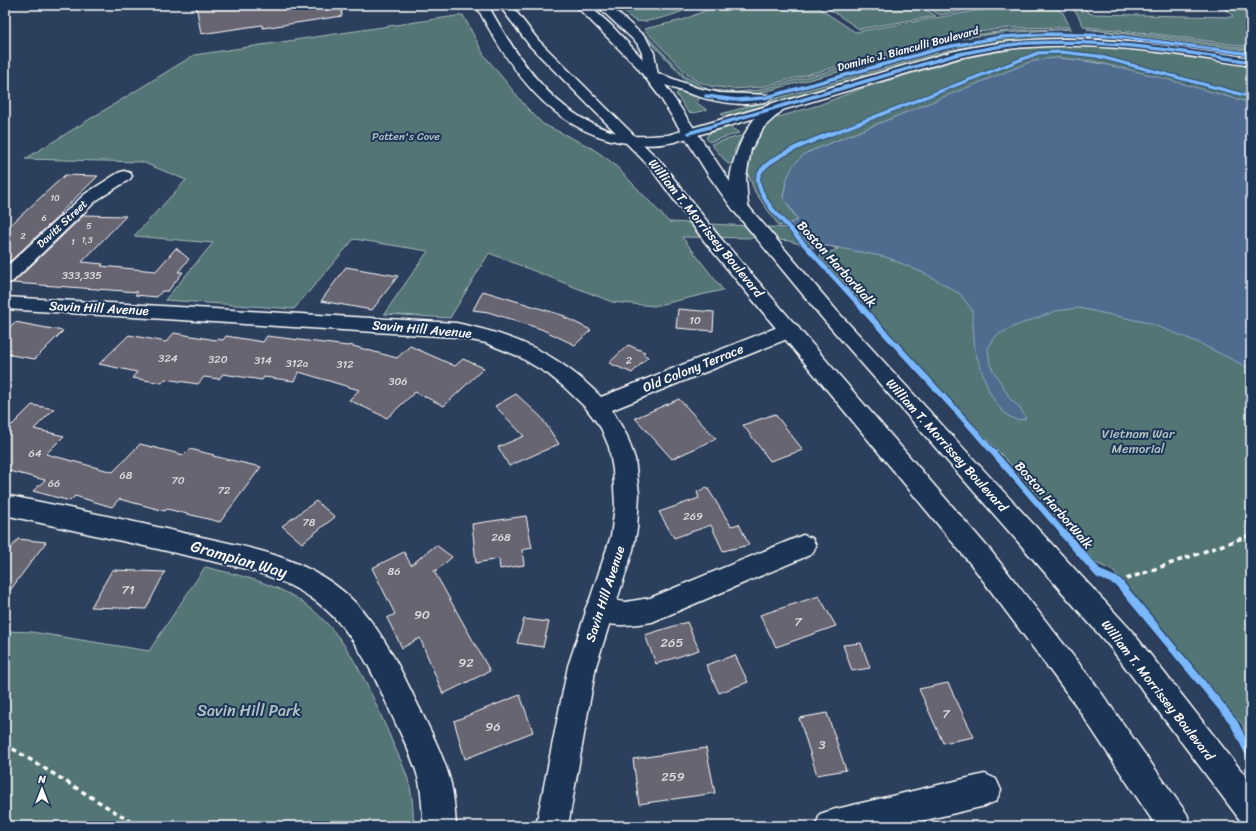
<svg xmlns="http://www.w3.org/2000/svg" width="1256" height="831" font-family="Sriracha,sans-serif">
  <rect width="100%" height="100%" fill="#2c3f5c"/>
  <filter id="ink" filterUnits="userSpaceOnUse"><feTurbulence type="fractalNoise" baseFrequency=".025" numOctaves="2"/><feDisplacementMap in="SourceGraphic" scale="8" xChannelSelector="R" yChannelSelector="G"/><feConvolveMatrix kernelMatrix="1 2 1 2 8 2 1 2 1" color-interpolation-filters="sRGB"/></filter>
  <g filter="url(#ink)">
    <path fill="#537575" stroke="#a9baba" d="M616 5H690L691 7C682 13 647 24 636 21 629 18 622 9 616 5Z
      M718 5H814L855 32 1009 5H1050L1063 13 1070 27 1009 28 953 35 762 87 732 89 710 86 695 80 688 75 644 29 683 20Z
      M823 5H918L936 16 859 29Z
      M923 5H994L940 15Z
      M1065 5H1082L1089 13 1093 14 1232 17 1233 16 1220 5H1251V47L1149 33 1084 27 1076 12Z
      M463 15 484 55 527 108 543 124 590 147 602 155 614 164 669 222 791 228 1251 121V747L1246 740 1243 725 1113 571 1096 563 1023 478 819 256 838 249 829 246 814 248 789 241 760 238 682 237 723 290 654 306 612 302 489 253 450 318 384 314 428 251 354 239 294 309 165 300 213 243 134 236 186 180 142 162 25 159 194 55Z
      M1071 29 1001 33 964 38 756 94 744 96 711 93 713 90 736 92 759 90 954 37 1015 30Z
      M1087 29 1151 35 1251 49V51Z
      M642 33H644L686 77 706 88 704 91 689 83Z
      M1031 37C1106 35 1178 46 1251 57V59L1119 41 1070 39 1015 41 983 45 951 52 725 117 721 114 955 48 996 40Z
      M1062 46C1126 45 1188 56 1251 66V103L1092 61 1057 58 1031 62 806 153C790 169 787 175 783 197L798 221 779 226 755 192 747 172 750 145 769 120 772 119 819 105 860 89 964 58 1017 48Z
      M679 91 700 97 697 103 707 110 694 113 688 112 676 94Z
      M730 127 739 133 709 142 706 138 709 133Z
      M740 136H742L735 150 734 163 728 164 711 144Z
      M205 567C239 575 275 583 304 603 348 635 368 686 389 734 396 751 406 769 410 787 413 800 413 813 414 826H5V631L32 632 149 651Z"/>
    <path fill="#4f6c8f" stroke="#95a7bc" d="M1057 58C1123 63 1187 86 1251 103V369L1197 342 1149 323 1079 308 1056 311 1015 326 997 335 988 348 990 365 1011 400 1019 407 1025 416V419L1017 420 1008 416 997 405 989 391 975 351 972 310 960 294 926 274 886 257 829 246 814 248 790 223 798 220 783 197C787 177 789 166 806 153L1030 62 1044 59Z"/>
    <path fill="#686572" stroke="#fff" d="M196 5H341L342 16 263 28 262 25 201 34Z
      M65 175 98 176 59 214H61L5 266V230Z
      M84 215 126 216 82 262 103 264 101 266 156 271 176 248 189 259 178 272H183L168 291H162L157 297 135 295 138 292 13 283Z
      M346 267 398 276 372 310 321 301Z
      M483 291 565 316 564 317 591 330 575 345 541 329 488 312 473 310Z
      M678 309 714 312 713 331 676 328Z
      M15 322 63 331 35 359 5 354V331Z
      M174 333 216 340 218 339 223 340 226 336 263 342 267 336 348 346 349 345 397 358 410 346 455 366 463 359 484 368 444 406 415 392 387 418 349 400 359 390 299 372 294 381 264 377 262 380 223 374 219 379 204 377 198 384 165 379 162 383 132 378 137 372 99 364 129 335 166 342Z
      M628 345 645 352 643 354 648 357 632 373 609 363Z
      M516 394 541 417 559 444 509 466 498 447 524 436 495 406Z
      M679 399 716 439 672 459 635 418Z
      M32 405 54 409 34 429 64 436 46 454 113 472 140 444 184 455 190 449 214 455 213 456 261 467 220 522 167 509 165 511 119 499 112 507 75 496 70 501 33 491 45 480 5 470V424L12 425Z
      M775 414 803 450 770 461 743 425Z
      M707 487 731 526 739 524 749 545 723 551 711 525 674 538 659 512 699 498 697 492Z
      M316 501 335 517 302 543 282 526Z
      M526 516 532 548 522 550 524 565 500 569 499 559 476 563 472 524Z
      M18 539 46 542 5 597V556Z
      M436 545 452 557 437 570 434 571 490 671 443 694 420 638 402 648 387 618 395 614 372 568 404 552 411 565Z
      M112 570 165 572 146 609 91 607Z
      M819 596 836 626 776 647 760 615Z
      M524 619 549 622 543 647 517 643Z
      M687 622 699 650 656 664 645 635Z
      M861 643 870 668 852 671 843 645Z
      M735 655 748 682 719 693 706 665Z
      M948 683 974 737 943 743 919 689Z
      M520 695 533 732 465 759 454 721Z
      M827 713 846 770 817 775 799 718Z
      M706 748 715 793 639 804 633 759Z"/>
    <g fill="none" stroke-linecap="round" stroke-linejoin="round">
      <defs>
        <path id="minor" d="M124 171 130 173 132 176 130 179 97 200 12 282 5 284V268L85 194 118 173Z
          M5 495C66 507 127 520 188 534 242 546 300 555 344 592 376 620 396 659 414 697 427 724 442 751 450 780 454 795 455 811 456 826H424C422 811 422 795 419 781 414 761 405 742 396 724 375 677 354 627 310 597 289 583 267 575 243 568L5 515Z
          M803 535 812 538 816 546 812 554 652 622C630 626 611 627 589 619L585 610 589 601 599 598 625 602 650 598Z
          M985 774 996 779 1001 790 996 801 985 806 900 826H816L820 814 832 810Z"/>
        <path id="tertiary" d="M476 5H488C520 64 562 127 634 136 645 137 657 135 668 135L951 52C1051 27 1151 43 1251 58V66C1178 54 1104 42 1030 47 1005 48 981 53 958 58L674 142C657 146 637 145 620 142 548 128 508 66 476 5Z
          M596 5H609L646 38 654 53 658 75 656 78H646L644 75 642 53 637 43Z
          M5 297 456 323C515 335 559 354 601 397L783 325 790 323 797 325 800 330 797 335 612 410 627 436 635 459 639 494 637 529 633 550 596 666 568 826H536L568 666 611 536 615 506 613 470 609 447 601 428 586 408 563 386 548 374 518 356 486 343 456 337 5 309Z"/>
        <path id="primary" d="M499 5H511L538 40 660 161 717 234 991 551 1095 684 1187 814 1191 826H1156L1075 704 973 567 705 242 650 167 530 46Z
          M575 5H588L611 25 655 72 697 88 720 93 769 95 771 98 769 101C734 110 697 97 665 85L730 182C730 159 756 95 785 102L787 105 785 108 764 127 751 149 746 178 748 206 837 311 1130 629 1251 783V825L1240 820 1110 647 823 319 734 211 709 176 660 97 637 67Z"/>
      </defs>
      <use href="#minor" stroke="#fff" stroke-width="3"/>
      <use href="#tertiary" stroke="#fff" stroke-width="3"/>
      <use href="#primary" stroke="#fff" stroke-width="3"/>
      <path stroke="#fff" stroke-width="2.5" stroke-dasharray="4 3" stroke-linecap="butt" d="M1251 513 1247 521 1251 531"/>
      <path stroke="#fff" stroke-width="3.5" stroke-dasharray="5 4" stroke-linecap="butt" d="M1118 582 1251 535
        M5 744 138 826"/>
      <use href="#minor" fill="#1d3557" fill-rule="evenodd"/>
      <use href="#tertiary" fill="#1d3557" fill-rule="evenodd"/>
      <use href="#primary" fill="#1d3557" fill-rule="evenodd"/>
      <defs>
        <path id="cycleway-far3" d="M706 96 736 100 764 98 942 48 1001 37 1050 34 1114 36 1251 54
          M689 133 955 55C980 50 1005 44 1030 43 1104 39 1178 51 1251 62
          M831 134 1038 53 1061 52 1097 56 1251 97"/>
        <path id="cycleway-far2" d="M833 133C817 139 760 159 758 178 758 189 766 201 772 209L862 308"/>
        <path id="cycleway-far1" d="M861 307 973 429 1065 535"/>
        <path id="cycleway" d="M1064 534 1099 574 1118 582 1233 721 1251 757"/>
      </defs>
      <use href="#cycleway-far3" stroke="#1d3557" stroke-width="5"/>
      <use href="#cycleway-far2" stroke="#1d3557" stroke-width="6"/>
      <use href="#cycleway-far1" stroke="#1d3557" stroke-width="8"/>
      <use href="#cycleway" stroke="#1d3557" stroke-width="10"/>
      <use href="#cycleway-far3" stroke="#7ab7fb" stroke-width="3.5"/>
      <use href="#cycleway-far2" stroke="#7ab7fb" stroke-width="4.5"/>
      <use href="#cycleway-far1" stroke="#7ab7fb" stroke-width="6"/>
      <use href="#cycleway" stroke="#7ab7fb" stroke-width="8"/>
    </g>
  </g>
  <g text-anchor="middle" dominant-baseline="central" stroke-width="4" stroke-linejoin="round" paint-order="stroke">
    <g font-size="9" fill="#d9d8dc">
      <text x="55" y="198">10</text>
      <text x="44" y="218">6</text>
      <text x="89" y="226">5</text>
      <text x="23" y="236">2</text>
      <text x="87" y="240">1,3</text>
      <text x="73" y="242">1</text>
    </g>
    <g font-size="11" fill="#fff" stroke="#1d3557">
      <text transform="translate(908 49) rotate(-15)">Dominic J. Bianculli Boulevard</text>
      <text transform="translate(62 224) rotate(-43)">Davitt Street</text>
    </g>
    <g font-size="11" fill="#b2c1c1" stroke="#1d3557">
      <text x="406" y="136">Patten's Cove</text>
    </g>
    <g font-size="11" fill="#d9d8dc">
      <text x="82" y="275">333,335</text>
      <text x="695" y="320">10</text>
      <text x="168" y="358">324</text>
      <text x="218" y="359">320</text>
      <text x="263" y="360">314</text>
      <text x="629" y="360">2</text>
      <text x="297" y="363">312a</text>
      <text x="345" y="364">312</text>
      <text x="398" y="381">306</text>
      <text x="35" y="453">64</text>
      <text x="126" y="475">68</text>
      <text x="178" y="480">70</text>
      <text x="54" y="483">66</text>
      <text x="224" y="490">72</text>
      <text x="693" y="516">269</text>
      <text x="309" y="522">78</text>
      <text x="501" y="537">268</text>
      <text x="394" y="571">86</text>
    </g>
    <g font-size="13" fill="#fff" stroke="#1d3557">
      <text transform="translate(706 228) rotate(51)">William T. Morrissey Boulevard</text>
      <text transform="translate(837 264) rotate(48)">Boston HarborWalk</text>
      <text transform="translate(99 308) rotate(3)">Savin Hill Avenue</text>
      <text transform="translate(422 329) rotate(5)">Savin Hill Avenue</text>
      <text transform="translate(693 368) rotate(-22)">Old Colony Terrace</text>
      <text transform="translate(947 445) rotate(48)">William T. Morrissey Boulevard</text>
      <text transform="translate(1054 505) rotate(49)">Boston HarborWalk</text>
      <text transform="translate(605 594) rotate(-72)">Savin Hill Avenue</text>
      <text transform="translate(1158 690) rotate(52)">William T. Morrissey Boulevard</text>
    </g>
    <g font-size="13" fill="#b2c1c1" stroke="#1d3557">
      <text x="1138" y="433">Vietnam War<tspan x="1138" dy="15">Memorial</tspan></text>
    </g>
    <g font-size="13" fill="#d9d8dc">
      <text x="128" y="589">71</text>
      <text x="422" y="614">90</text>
      <text x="798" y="621">7</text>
      <text x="672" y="642">265</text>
      <text x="466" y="662">92</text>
      <text x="946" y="713">7</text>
      <text x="493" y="726">96</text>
      <text x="822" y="744">3</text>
      <text x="673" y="776">259</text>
    </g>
    <g font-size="16" fill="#fff" stroke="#1d3557">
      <text transform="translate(239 559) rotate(16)">Grampian Way</text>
    </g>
    <g font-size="16" fill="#b2c1c1" stroke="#1d3557">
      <text x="249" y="710">Savin Hill Park</text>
    </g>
  </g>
  <rect width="1256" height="831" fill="none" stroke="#1d3557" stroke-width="20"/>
  <rect x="10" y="10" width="1236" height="811" fill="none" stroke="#fff" stroke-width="1.5" filter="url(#ink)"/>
  <g transform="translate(42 789)" stroke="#1d3557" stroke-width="3" paint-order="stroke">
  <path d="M0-3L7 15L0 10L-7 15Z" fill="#ffffff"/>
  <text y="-6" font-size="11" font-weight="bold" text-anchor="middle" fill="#ffffff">N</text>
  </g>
</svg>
